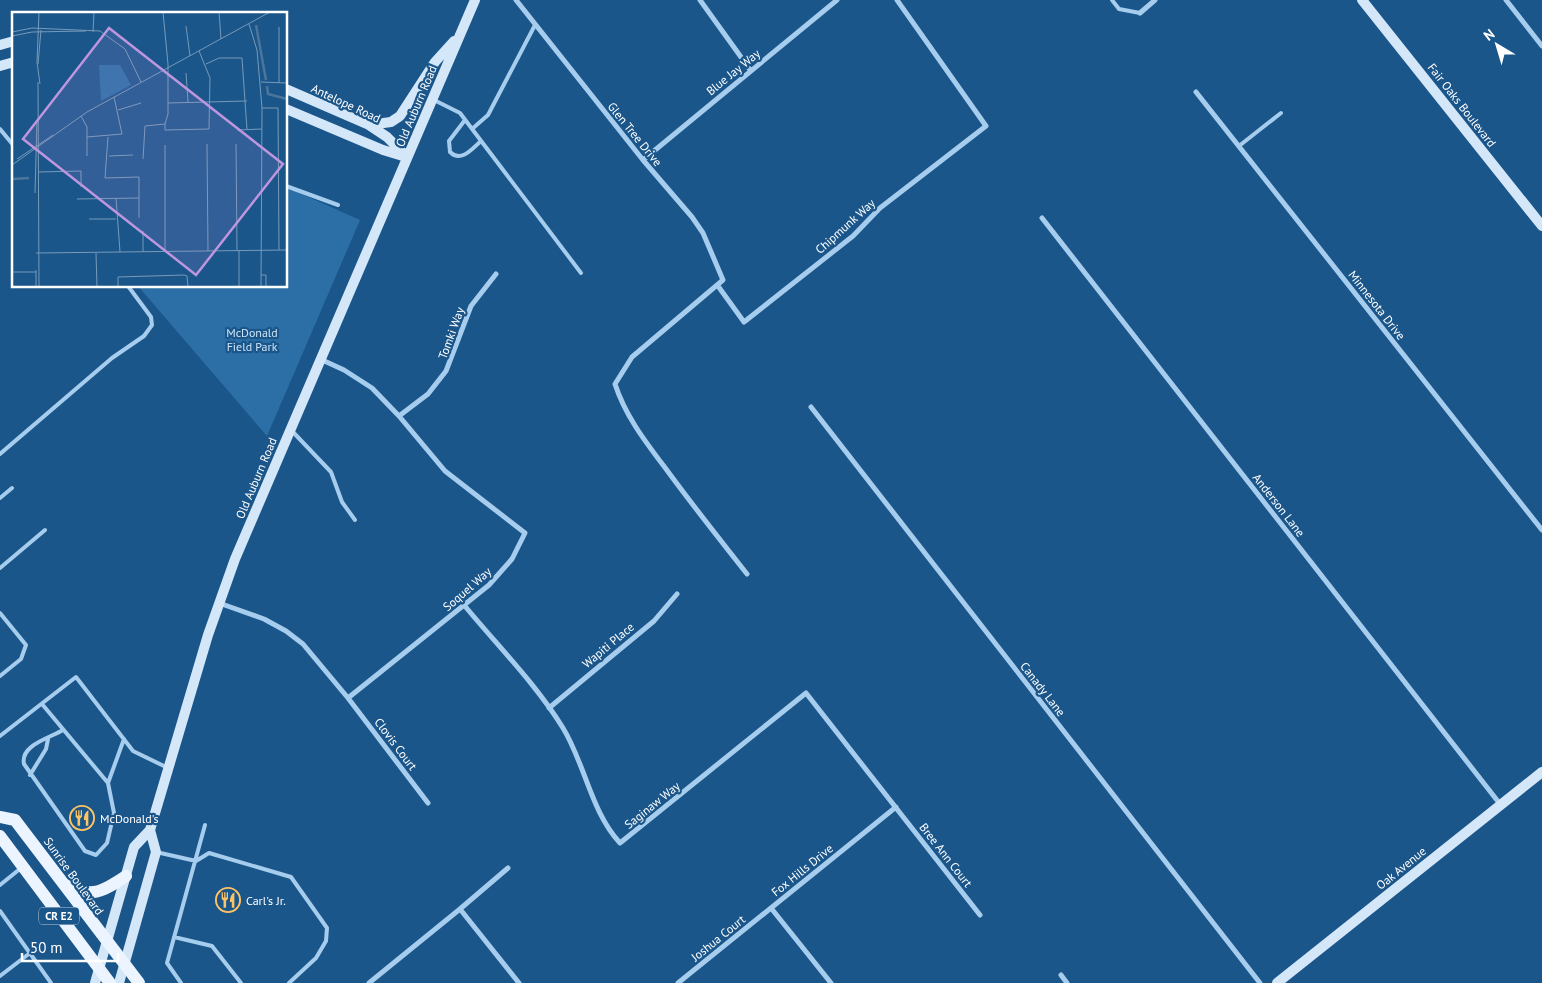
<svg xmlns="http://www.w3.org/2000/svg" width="1542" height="983" font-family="'PT Sans',sans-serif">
  <rect width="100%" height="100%" fill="#1b568b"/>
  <path fill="#2b6fa6" d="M286 187 360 220 267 436 138 286H286Z"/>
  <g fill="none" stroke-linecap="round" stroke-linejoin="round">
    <path stroke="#a6cded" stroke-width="4" d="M1112 0 1119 9 1140 13
      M434 100 460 113 581 273
      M465 120 449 141 450 152C461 163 472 149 481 141
      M0 129 14 146
      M472 129 488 115 535 25
      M1239 146 1281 113
      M286 186 338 205
      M292 431 331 472 342 502 355 520
      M0 454 112 358 144 336 152 325 151 317 128 286
      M0 498 12 488
      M0 568 45 530
      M0 613 26 645 21 659 0 676
      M42 704 108 783
      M63 730C50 738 20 745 24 764L85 851 96 855 107 843 114 813 108 783 124 739
      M0 736 76 677 133 751 168 768
      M30 775 46 749 48 739
      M156 852 196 861 209 853 291 877 327 928 326 941 316 958 289 983
      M0 885 21 868
      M0 911 51 983
      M174 937 212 946 241 983
      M0 976 30 953
      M181 983 167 963 205 825"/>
    <path stroke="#a6cded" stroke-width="5" d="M516 0 643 160 692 217 703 233 723 280 632 357 615 384C626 418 648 445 669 473 694 507 721 541 747 574
      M700 0 751 71
      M1506 0 1542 46
      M1140 13 1155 0
      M1196 92 1542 530
      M643 160 837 0
      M1042 218 1500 804
      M718 286 744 322 853 236 880 208 986 126 897 0
      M320 359 344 370 372 388 399 416 445 471 525 533 512 559 489 585 348 698
      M811 407 1260 983
      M399 416 428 394 446 371 471 306 496 274
      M219 603 264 619 286 631 303 644 348 698 428 803
      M464 605C497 645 536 684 563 728 585 764 591 812 620 843L806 693 980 915
      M549 708 654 621 677 594
      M771 908 831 983
      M460 909 508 868
      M1061 975 1067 983
      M369 983 460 909 519 983
      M678 983 896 807"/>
    <path stroke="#d3e7f9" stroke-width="10" d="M1362 0 1542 226
      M0 45 14 41
      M0 66 14 62
      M286 89 369 125 387 137 407 157
      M286 109 383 150 406 157
      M369 125 391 122 400 116 435 62 454 41
      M95 983 134 847 150 830
      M119 983 156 852 150 830 208 635 235 559 475 0
      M1277 983 1542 772"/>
    <path stroke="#ecf5ff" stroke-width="12" d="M0 817 15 820 139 983
      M0 836 110 983
      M65 884C92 899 102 892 126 876"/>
  </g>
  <defs>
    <symbol id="restaurant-ring" viewBox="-11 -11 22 22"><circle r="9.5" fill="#1b568b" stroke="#fec363" stroke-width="1.5"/><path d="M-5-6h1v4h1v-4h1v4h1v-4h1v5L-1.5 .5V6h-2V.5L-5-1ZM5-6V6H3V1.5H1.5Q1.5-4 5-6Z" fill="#fec363"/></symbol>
  </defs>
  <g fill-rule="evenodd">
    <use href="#restaurant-ring" x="68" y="804" width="28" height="28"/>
    <use href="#restaurant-ring" x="214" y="886" width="28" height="28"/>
  </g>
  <g text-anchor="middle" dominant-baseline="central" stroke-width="4.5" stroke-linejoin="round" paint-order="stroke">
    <rect fill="#1b568b" stroke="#bbccdc" stroke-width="1" x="39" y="907.5" width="40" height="17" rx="4"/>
    <g font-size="11" font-weight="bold" fill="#fff">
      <text x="59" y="916">CR E2</text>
    </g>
    <g font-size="12" fill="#fff" stroke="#1b568b">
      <text transform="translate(733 72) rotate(-39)">Blue Jay Way</text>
      <text transform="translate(346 103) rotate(25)">Antelope Road</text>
      <text transform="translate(1462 105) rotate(52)">Fair Oaks Boulevard</text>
      <text transform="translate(416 106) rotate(-67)">Old Auburn Road</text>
      <text transform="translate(635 134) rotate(51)">Glen Tree Drive</text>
      <text transform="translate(845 226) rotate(-42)">Chipmunk Way</text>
      <text transform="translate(1377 305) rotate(52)">Minnesota Drive</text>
      <text transform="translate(451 333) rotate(-70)">Tomki Way</text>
      <text transform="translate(256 478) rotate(-67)">Old Auburn Road</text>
      <text transform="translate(1279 505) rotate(52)">Anderson Lane</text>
      <text transform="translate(467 589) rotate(-41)">Soquel Way</text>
      <text transform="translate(608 645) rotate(-40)">Wapiti Place</text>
      <text transform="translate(1043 689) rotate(52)">Canady Lane</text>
      <text transform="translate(396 744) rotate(53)">Clovis Court</text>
      <text transform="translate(652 805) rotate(-39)">Saginaw Way</text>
      <text transform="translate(946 855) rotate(52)">Bree Ann Court</text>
      <text transform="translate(1401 868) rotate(-39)">Oak Avenue</text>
      <text transform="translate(802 870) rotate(-39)">Fox Hills Drive</text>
      <text transform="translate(74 876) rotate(54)">Sunrise Boulevard</text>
      <text transform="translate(718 938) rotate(-39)">Joshua Court</text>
    </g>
    <g font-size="12" fill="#cce5f9" stroke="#1b568b">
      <text x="252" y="332">McDonald<tspan x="252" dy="14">Field Park</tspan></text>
    </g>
    <g font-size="12" fill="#fff" stroke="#1b568b" text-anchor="start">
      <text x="100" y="818">McDonald's</text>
      <text x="246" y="900">Carl's Jr.</text>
    </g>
  </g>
  <g transform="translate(12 12)">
    <rect width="275" height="275" fill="#1b568b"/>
    <path d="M87 53H108L119 73 89 89Z" fill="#2b6fa6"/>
    <path fill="none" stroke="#4c759b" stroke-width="2.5" d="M244 13 254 68M255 74 256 82 275 87M0 167 17 166"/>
    <path fill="none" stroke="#769ab9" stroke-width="1" d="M27 0 25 50 28 72M151 0 156 52V102L153 112M207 0 209 27M237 12 245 38 250 96 249 275M174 14 178 44M0 20 20 16 88 19 113 37 129 70M81 20 82 0M0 24 20 20 74 19M26 52 29 18M194 52 207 46H230L235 118M174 61 176 90M26 70 27 275M249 70 275 71M267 71V15M156 91 235 89M250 96H266L267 238M106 98 129 91M69 104 75 115V144M153 112V118L197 117 198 66 187 39M225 118 250 117M75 125 110 122 102 85M96 125 93 166 127 165V206M195 132 196 239M224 132 225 238M97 144 121 143M5 147 41 123M131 147 133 114 153 112M0 153 75 100 258 0M26 160 69 159V175M23 181 25 108M104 186 108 240M65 187 127 186M77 207H104M131 219V240M153 239V133M227 239V275M24 241 275 238M84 241 85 275M24 258V275M0 260H24M249 263H254V275M106 275V265L172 263 175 264 176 275"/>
    <path fill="#bd96df" fill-opacity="0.15" stroke="#bd96df" stroke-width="2.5" d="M97 16 271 152 184 263 11 127Z"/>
    <rect width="275" height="275" fill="none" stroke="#fff" stroke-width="2.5"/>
  </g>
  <g transform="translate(1497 45) rotate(322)" stroke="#1b568b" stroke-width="4" paint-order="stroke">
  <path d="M0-4L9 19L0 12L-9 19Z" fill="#ffffff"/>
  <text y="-8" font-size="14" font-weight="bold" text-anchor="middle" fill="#ffffff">N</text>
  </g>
  <path d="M22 953v8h96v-8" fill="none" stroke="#ffffff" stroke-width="2.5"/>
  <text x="30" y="953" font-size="15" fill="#ffffff" stroke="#1b568b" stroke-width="4" paint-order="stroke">50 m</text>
</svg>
